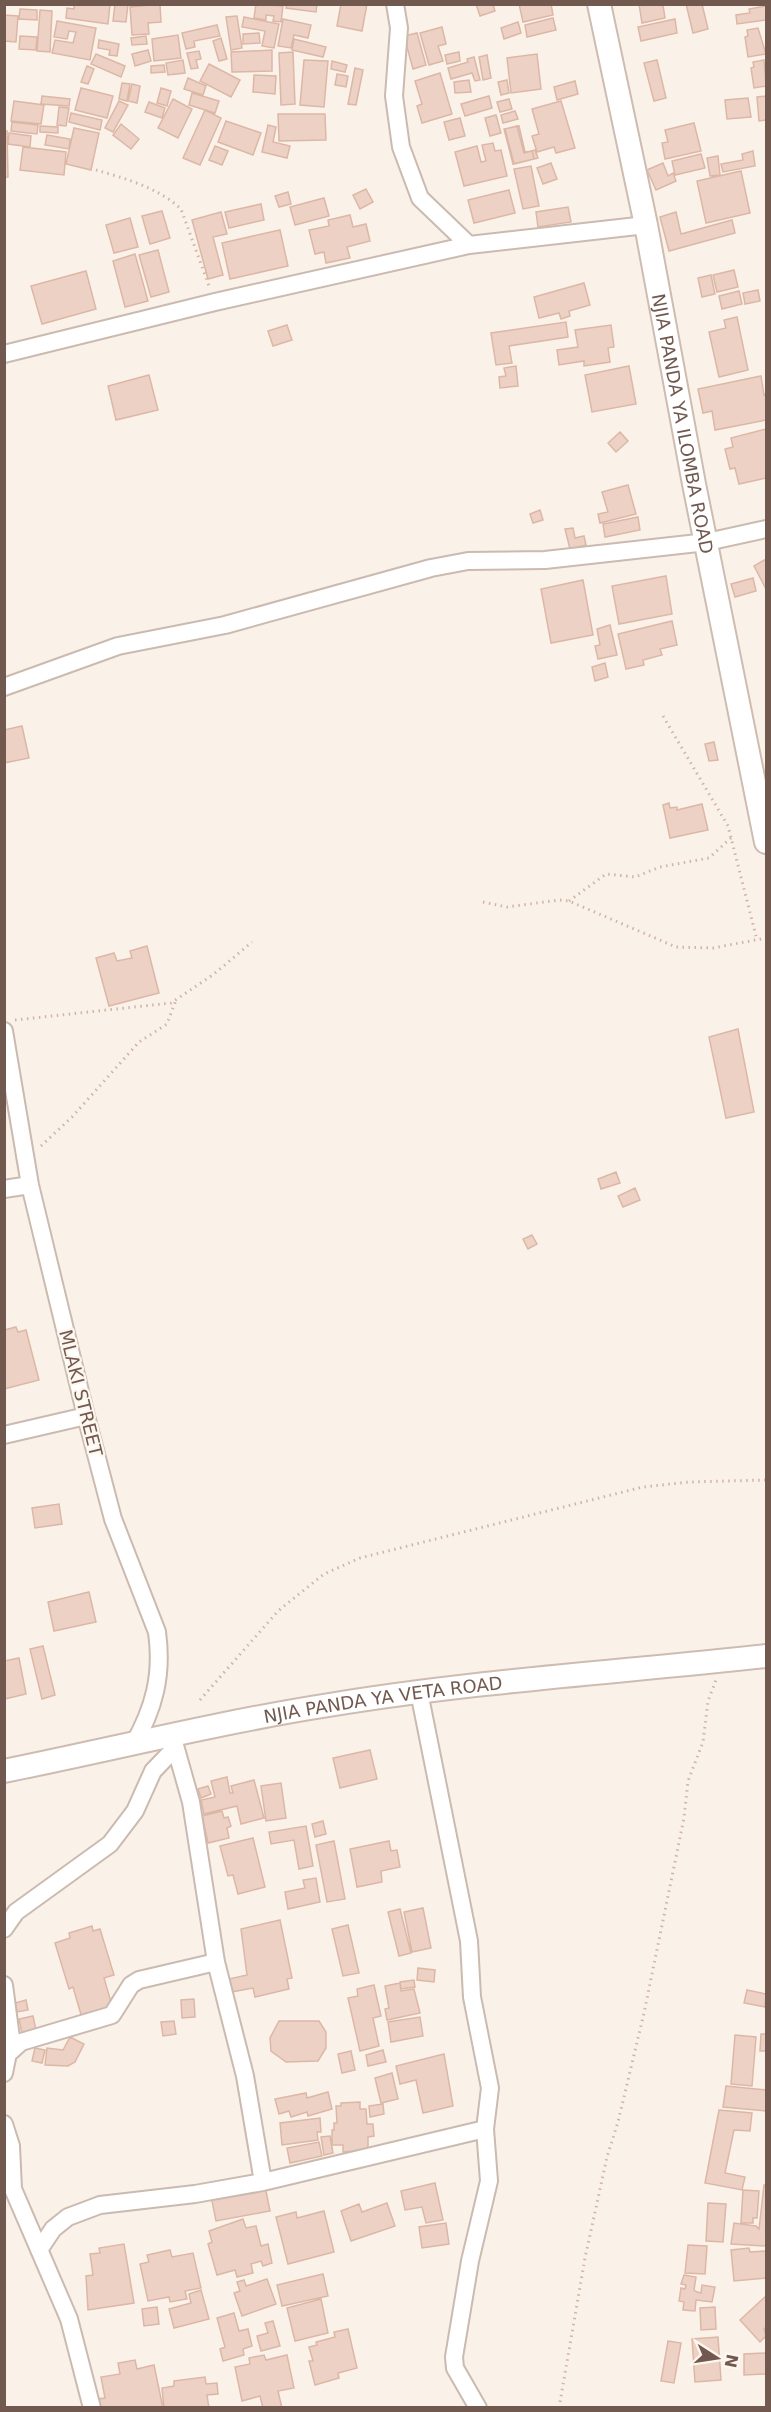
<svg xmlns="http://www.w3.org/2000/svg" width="771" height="2412" font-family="'DejaVu Sans',sans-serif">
  <rect width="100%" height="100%" fill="#faf2e9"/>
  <path fill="#edd1c4" stroke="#ddb7a6" stroke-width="1.5" d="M74 4H110L108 24 66 18 67 8 74 9Z
    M115 4H128L126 22 113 21Z
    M160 4 161 22 148 23 149 34 132 35 130 7Z
    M256 4 283 6 281 22 273 21 274 16 266 15V20L254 18Z
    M287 4H317L316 12 286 8Z
    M341 4H367L362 31 337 26Z
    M476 4H493L495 11 480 16Z
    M519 4H551L553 15 523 22Z
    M639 4H667L663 5 665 18 642 23Z
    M686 4H702L708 29 693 33Z
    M766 6V20L737 24 736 15 750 13 749 9Z
    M20 9 37 10V20L19 19Z
    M40 10 52 11 50 52 37 51Z
    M4 15 18 16 16 42 4 41Z
    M237 16 242 48 231 50 226 17Z
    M244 17 279 24 274 48 262 46 265 31 242 27Z
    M553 18 556 30 527 37 525 25Z
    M283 19 311 25 308 38 294 35 291 48 278 46Z
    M675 19 677 33 641 41 638 27Z
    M57 21 96 28 90 60 52 53 55 40 73 43 76 32 69 31 67 39 54 37Z
    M518 22 521 33 504 39 501 28Z
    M217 25 220 36 194 41 195 47 186 49 182 33Z
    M442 27 446 44 438 46 443 61 429 65 420 33Z
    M758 28 766 54 748 57 745 37 748 36 747 30Z
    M259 33 260 43 243 44V34Z
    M417 33 426 65 413 69 404 36Z
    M178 35 181 58 154 61 152 39Z
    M20 36 37 37 36 50 19 49Z
    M146 36 147 44 132 45 131 38Z
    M221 38 227 59 219 61 213 41Z
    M294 39 326 47 323 57 292 50Z
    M99 40 119 44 117 56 109 55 110 50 98 48Z
    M148 50 151 61 135 66 132 54Z
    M272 50V71L232 72 231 52Z
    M199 51 201 59 196 60 198 68 191 69 187 53Z
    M293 52 295 104 281 105 279 53Z
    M459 52 460 61 447 64 445 55Z
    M96 54 125 66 121 77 91 64Z
    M537 54 541 89 511 93 507 58Z
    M487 55 491 78 483 80 479 57Z
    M474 57 480 80 475 81 472 73 451 79 448 68 468 62 467 59Z
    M183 60 185 73 168 75 166 63Z
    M304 60 328 61 324 107 300 105Z
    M657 60 666 98 654 101 644 63Z
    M764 60 766 86 754 88 751 68 754 67 753 62Z
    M332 61 347 65 345 72 331 69Z
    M209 64 240 80 231 97 200 81Z
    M164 65 165 72 151 73V66Z
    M87 66 94 69 88 84 81 82Z
    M355 68 363 70 356 105 348 104Z
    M440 73 452 114 422 123 417 106 422 104 415 81Z
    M337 74 348 76 346 87 335 85Z
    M254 75 276 76 275 94 253 92Z
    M188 78 206 86 203 95 184 89Z
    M469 80 471 92 455 93 454 82Z
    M507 80 509 93 501 95 498 82Z
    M575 81 578 94 557 100 554 87Z
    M122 83 130 84 127 101 119 99Z
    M132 84 140 86 137 103 128 101Z
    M81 88 113 96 107 118 75 110Z
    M161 88 171 91 167 106 157 103Z
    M192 93 219 101 215 113 189 105Z
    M42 96 70 99 69 106 41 104Z
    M489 96 492 108 465 116 461 104Z
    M766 96V120L759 121 757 97Z
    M748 98 751 117 727 119 725 100Z
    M173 99 192 109 178 138 158 128Z
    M509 99 512 109 500 112 497 102Z
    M14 101 44 105 41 124 11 121Z
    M119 101 128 105 113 132 105 128Z
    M561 101 575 148 556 153 554 147 537 152 532 136 539 134 532 109Z
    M149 102 165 108 162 118 145 112Z
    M59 107 69 108 66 126 57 125Z
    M205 110 221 118 200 165 183 158Z
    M515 111 518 119 503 123 501 115Z
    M71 113 102 120 100 130 69 122Z
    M278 114H325L326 140 279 141Z
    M496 115 501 133 490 136 485 118Z
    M460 118 465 136 449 140 444 122Z
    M226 121 261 133 253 155 218 142Z
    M12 122 38 125 37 134 11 131Z
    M694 123 701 151 665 159 662 143 668 142 665 130Z
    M121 124 139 139 131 149 113 135Z
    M268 125 276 127 273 142 290 146 287 158 262 152Z
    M40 126 58 127V133L40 132Z
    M517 126 524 153 535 150 538 158 514 164 505 129Z
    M519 126 525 152 532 151 534 159 513 164 504 129Z
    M74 128 99 133 91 170 66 164Z
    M4 131H7L8 177 4 178Z
    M9 133 31 136 30 147 8 144Z
    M47 135 70 139 69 149 45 145Z
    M493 143 495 151 501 150 507 176 464 186 455 152 477 146 481 162 486 161 482 145Z
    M215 146 228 151 222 165 209 160Z
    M23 147 66 152 64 175 20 170Z
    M753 151 755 166 723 172 721 164 743 160 742 154Z
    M701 154 705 168 675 175 672 161Z
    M718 156 720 175 710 176 707 158Z
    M551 163 557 179 543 184 537 168Z
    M663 163 668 176 673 173 676 181 656 190 647 170Z
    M531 166 539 206 523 209 514 169Z
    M741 171 750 213 706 223 697 181Z
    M366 189 373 202 360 209 353 195Z
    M509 190 515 213 474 223 468 200Z
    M288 192 291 204 279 207 275 196Z
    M324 198 329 216 295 225 290 207Z
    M261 204 264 220 229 228 225 212Z
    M568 207 571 222 538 227 536 212Z
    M162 211 170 238 150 244 142 216Z
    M221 212 227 234 213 237 223 275 208 279 192 220Z
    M676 212 681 234 732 220 735 233 669 251 660 217Z
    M350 215 353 227 366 224 370 241 347 247 350 258 326 263 324 252 315 254 309 230 329 226 328 220Z
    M130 218 138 247 114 253 106 225Z
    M280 230 288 266 230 279 222 243Z
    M158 250 169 292 151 297 139 255Z
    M135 254 148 301 125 307 113 261Z
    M734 270 738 287 717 292 713 275Z
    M86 271 96 309 42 324 31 286Z
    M711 275 715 294 702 297 698 278Z
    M584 283 590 305 569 311 570 316 561 319 559 313 539 318 534 297Z
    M758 290 760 301 745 304 743 293Z
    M739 291 742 304 722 309 719 296Z
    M737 317 748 370 719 377 709 332 726 328 724 320Z
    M566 322 568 337 509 346 512 363 496 365 491 333Z
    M287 325 292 340 273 346 268 331Z
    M611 325 614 347 608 348 610 362 584 366V361L559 365 557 350 578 347 575 330Z
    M516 366 518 386 500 388 499 377 506 376 504 368Z
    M629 366 636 404 592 412 585 375Z
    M149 375 158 410 116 420 108 386Z
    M761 376 764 395 766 394V420L715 430 712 411 703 413 698 389Z
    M766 429V478L739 484 735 468 730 469 725 449 733 447 731 438Z
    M620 432 628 441 616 452 608 443Z
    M628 485 636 514 600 523 598 514 608 512 602 492Z
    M540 510 543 520 533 523 530 514Z
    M638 517 640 530 605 537 603 524Z
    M573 528 575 538 584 536 586 545 570 549 565 529Z
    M766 559V589L754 566Z
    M666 576 672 614 619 624 612 586Z
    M753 578 756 591 735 597 731 584Z
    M583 580 593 635 551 643 541 589Z
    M672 621 677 645 660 649 662 655 643 660 644 665 626 669 618 634Z
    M610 625 617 655 598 659 595 646 600 645 597 629Z
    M605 663 608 677 595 681 592 667Z
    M22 726 29 758 4 763V730Z
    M714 742 718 760 709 761 705 744Z
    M669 803 670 808 677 807V810L702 804 708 830 670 838 663 805Z
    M147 946 159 993 109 1006 96 958 114 953 117 961 132 958 130 951Z
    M738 1029 754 1112 726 1118 709 1037Z
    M616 1172 620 1183 601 1189 598 1179Z
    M635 1188 640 1200 623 1207 618 1196Z
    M532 1235 537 1244 528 1249 523 1239Z
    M16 1327 18 1332 26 1330 39 1380 4 1389V1330Z
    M59 1504 62 1524 35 1528 32 1508Z
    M89 1592 96 1622 54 1631 48 1602Z
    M43 1646 55 1695 42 1699 30 1649Z
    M19 1658 26 1694 5 1699 4 1661Z
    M370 1750 377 1779 340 1788 333 1758Z
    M227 1777 230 1793H233L231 1786 254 1780 264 1818 241 1824 237 1806 204 1814 201 1800 215 1797 211 1781Z
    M281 1783 286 1818 266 1821 261 1786Z
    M208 1786 211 1794 201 1798 198 1789Z
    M222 1811 224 1818 228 1817 231 1826 227 1828 229 1838 208 1843 202 1816Z
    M323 1821 326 1834 315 1837 312 1824Z
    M306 1826 313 1866 299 1869 294 1840 271 1844 269 1832Z
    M253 1838 265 1887 238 1894 233 1875 228 1876 220 1846Z
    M334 1841 345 1899 327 1902 316 1845Z
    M389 1841 391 1851 397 1850 400 1867 381 1871 382 1882 357 1887 350 1849Z
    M316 1878 320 1902 288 1909 285 1892 305 1888 303 1880Z
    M423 1908 431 1948 412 1952 404 1912Z
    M400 1909 411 1953 399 1956 388 1912Z
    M280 1920 292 1978 287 1979 289 1989 255 1997 253 1988 231 1992 229 1979 247 1975 241 1929Z
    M348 1925 359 1973 343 1976 332 1929Z
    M92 1926 93 1931 100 1929 114 1975 104 1978 113 2009 82 2018 73 1987 69 1989 55 1943 70 1938 69 1933Z
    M418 1968 435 1970 434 1982 417 1980Z
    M414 1980 415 1987 401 1989 400 1982Z
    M400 1983 401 1991 414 1989 420 2013 387 2020 385 2009 389 2008 385 1986Z
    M374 1985 381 2016 373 2018 379 2046 360 2051 348 1998 358 1996 357 1989Z
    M747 1990 766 1994 765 2007 744 2003Z
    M194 1999 195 2017 182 2018 181 2000Z
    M26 2000 28 2010 17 2012 15 2003Z
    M33 2016 37 2035 23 2038 19 2019Z
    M420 2017 423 2036 391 2042 388 2022Z
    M174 2021 176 2034 163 2036 161 2022Z
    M279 2021H319L326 2032V2048L318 2061 286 2062 271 2051 270 2038Z
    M761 2034H766V2051H760Z
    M735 2035 756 2037 752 2086 731 2084Z
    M70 2037 84 2044 75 2062 68 2066 45 2065 47 2048 63 2050Z
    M35 2048 45 2050 42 2063 32 2061Z
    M383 2050 386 2062 368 2066 366 2055Z
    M351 2051 355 2070 342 2073 338 2054Z
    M444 2054 453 2106 423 2113 416 2080 400 2084 396 2066Z
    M392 2073 398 2099 381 2103 375 2078Z
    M726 2086 766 2090V2111L723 2107Z
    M328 2092 332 2109 308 2116 307 2112 291 2117 289 2111 279 2114 275 2099 306 2093 307 2098Z
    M360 2102V2109H366L367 2124H373L374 2136 368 2137V2150L343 2152V2145H332V2130H334V2123H337L336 2106H341V2103Z
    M383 2104 384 2114 370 2117 369 2106Z
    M719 2110 752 2113 750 2131 734 2130 725 2173 745 2177 742 2190 705 2183Z
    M320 2118 321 2132H317L318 2140 282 2145 280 2123Z
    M330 2136 333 2153 324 2155 321 2137Z
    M319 2142 322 2156 290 2163 287 2148Z
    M435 2183 443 2220 426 2223 422 2207 405 2210 401 2191Z
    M764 2185H766V2246L731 2244 734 2223 756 2226 759 2229Z
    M265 2186 270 2211 216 2221 211 2196Z
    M743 2190 759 2191 757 2218H753V2223H741Z
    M387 2203 395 2226 351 2241 341 2211 359 2204 362 2212Z
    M708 2203 726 2204 723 2242 706 2241Z
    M324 2211 334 2252 288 2264 276 2217 296 2212 297 2218Z
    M243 2219 246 2228 256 2226 261 2246 268 2244 272 2263 263 2266 261 2261 251 2264 253 2273 237 2277 235 2270 217 2275 208 2244 212 2242 209 2231Z
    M446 2223 449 2244 422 2248 419 2227Z
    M124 2244 134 2303 88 2310 86 2276 93 2275 90 2254 100 2253 99 2248Z
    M688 2245 707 2246 705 2274 685 2273Z
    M749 2248 750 2252 766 2251V2278L734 2281 731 2250Z
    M170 2250 172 2257 193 2253 201 2288 185 2291 187 2299 170 2302 169 2297 148 2301 140 2264 149 2262 147 2255Z
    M323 2274 328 2296 282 2306 277 2285Z
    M684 2275 696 2277 694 2290 697 2292 701 2293 702 2285 715 2287 712 2302 696 2300 695 2311 683 2310 684 2302 679 2301 681 2288 685 2289 686 2285 681 2284Z
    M267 2279 276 2304 242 2316 234 2293 240 2291 237 2282 244 2280 246 2286Z
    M201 2290 209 2319 174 2328 169 2309 191 2303 189 2294Z
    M766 2296V2327L764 2329 766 2336 760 2342 740 2320Z
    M321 2299 328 2333 295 2341 287 2308Z
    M157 2307 159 2324 144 2326 142 2309Z
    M715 2307 716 2329 701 2330 700 2308Z
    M234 2313 239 2331 248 2329 252 2346 243 2349 244 2355 223 2361 220 2349 225 2347 217 2318Z
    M273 2321 280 2346 261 2351 257 2336 268 2333 265 2323Z
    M348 2329 357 2368 338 2373 339 2378 315 2385 309 2361H313L309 2347 317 2345 316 2342 335 2337 334 2332Z
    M718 2337 721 2380 695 2382 692 2339Z
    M668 2341 681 2343 674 2383 661 2381Z
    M766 2353V2374L744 2375V2354Z
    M264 2355 266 2360 287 2355 294 2388 278 2391 282 2408H263L260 2396 242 2401 235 2367 250 2364 249 2358Z
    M135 2360 137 2369 154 2365 163 2408H100L98 2399 105 2398 101 2377 120 2374 118 2363Z
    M205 2377 206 2384 217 2383 218 2394 207 2395 209 2408H164L162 2388 174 2386V2381Z"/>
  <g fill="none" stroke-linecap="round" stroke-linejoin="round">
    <defs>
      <path id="street" d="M395 4 399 28 394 96 401 147 420 198 469 245
        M4 354 215 302 469 245 646 225
        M4 687 118 646 225 625 431 568 468 561 545 560 707 542 766 529
        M4 1031 30 1185 86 1416 113 1519 157 1632C163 1675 154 1709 133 1745
        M4 1189 30 1185
        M4 1435 86 1416
        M419 1692 469 1941 472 1997 490 2088 485 2129 489 2181 470 2261 454 2357 455 2368 478 2408
        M172 1735 191 1802 216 1962 245 2076 263 2182
        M4 1929 16 1912 110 1844 135 1811 153 1771 175 1748
        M4 1985 11 2038 4 2073
        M10 2052 21 2042 112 2015 131 1985 139 1980 216 1962
        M4 2124 11 2146 13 2189 69 2319 92 2408
        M39 2250 53 2229 68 2217 100 2205 195 2194 263 2182 485 2129"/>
      <g id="secondary">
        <path id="s1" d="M599 4 646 225 694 484 766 842"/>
        <path id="s2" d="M4 1771C113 1749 220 1722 329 1705 474 1681 621 1672 766 1656"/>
      </g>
    </defs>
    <use href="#street" stroke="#cbbab0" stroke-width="20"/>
    <use href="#secondary" stroke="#cfbcb1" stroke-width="26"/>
    <path stroke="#d2b4a7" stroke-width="3" stroke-dasharray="1.5 4.5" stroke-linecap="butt" d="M96 170C124 178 159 188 181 209L209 286
      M663 716 728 826 757 940
      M569 901 606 874 635 877 660 867 709 858 732 837
      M483 902 507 907 559 900 569 901 676 947 713 948 766 938
      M15 1020 171 1003 214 974 252 942
      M41 1146 72 1117 139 1042 167 1024 176 1000
      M200 1700 278 1611 324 1574 360 1558 643 1487 689 1482 766 1480
      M559 2408 585 2258 607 2157 618 2122 644 2013 684 1818 688 1781 703 1742 708 1701 716 1680"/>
    <use href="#street" stroke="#fff" stroke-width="16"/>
    <use href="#secondary" stroke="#fff" stroke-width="22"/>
  </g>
  <g text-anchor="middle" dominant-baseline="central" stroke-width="4.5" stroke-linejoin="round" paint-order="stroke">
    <g font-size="18" fill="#72594f" stroke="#fdf7ef">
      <text stroke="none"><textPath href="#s1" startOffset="428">NJIA PANDA YA ILOMBA ROAD</textPath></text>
      <text transform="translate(81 1393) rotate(76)">MLAKI STREET</text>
      <text stroke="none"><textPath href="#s2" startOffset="386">NJIA PANDA YA VETA ROAD</textPath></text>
    </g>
  </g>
  <rect width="771" height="2412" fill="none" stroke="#72594f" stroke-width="12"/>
  <g transform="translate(717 2358) rotate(102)" stroke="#fdf7ef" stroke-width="4.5" paint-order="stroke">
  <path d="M0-4.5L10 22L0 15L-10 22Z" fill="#72594f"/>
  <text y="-9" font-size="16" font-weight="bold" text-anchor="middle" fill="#72594f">N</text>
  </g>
</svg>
